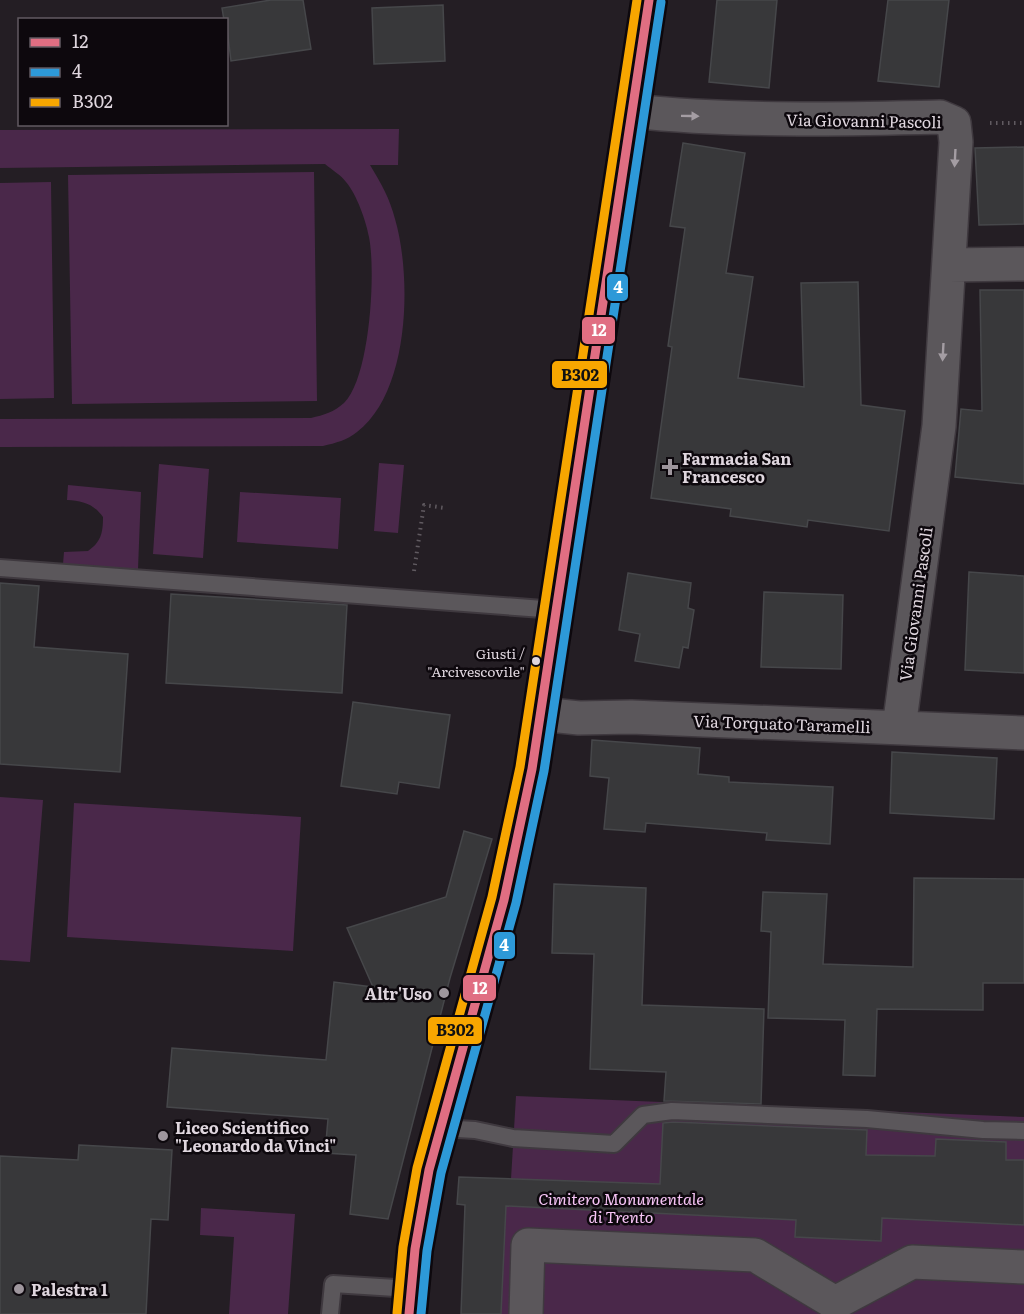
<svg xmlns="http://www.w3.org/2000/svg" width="1024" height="1314" font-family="Literata,serif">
  <rect width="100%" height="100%" fill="#241e24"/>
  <path fill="#4a284a" d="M399 129 398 165H370C381 183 390 199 395 219 412 277 410 392 357 432 347 440 336 443 323 446L0 447V419L311 418C324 415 334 412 344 403 370 378 376 272 369 237 366 221 357 195 346 182 341 175 332 170 325 164L0 168V130Z
    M314 172 317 401 72 404 68 175Z
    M51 182 54 398 0 399V183Z
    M379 463 404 465 398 533 374 531Z
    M159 464 209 469 203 558 153 554Z
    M68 485 141 492 138 569 63 564 64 552 88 551C101 542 103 533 103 517 93 503 82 501 67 500Z
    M240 492 341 498 338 549 237 542Z
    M0 797 43 800 30 962 0 960Z
    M74 803 301 817 293 951 67 937Z
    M516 1096 1024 1117V1314H461L466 1178 511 1179Z
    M201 1208 295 1214 288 1314H229L234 1237 200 1235Z"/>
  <path fill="#38383a" stroke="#46474a" stroke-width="1.5" d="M271 0H303L311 49 231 61 226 20H224L222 8Z
    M717 0H777L769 88 709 82Z
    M888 0H949L939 87 878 81Z
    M443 5 445 61 374 64 372 8Z
    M683 143 745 153 726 273 753 277 738 378 804 387 801 283 858 282 861 405 905 411 889 531 808 520 807 527 730 516 731 509 651 498 672 347 668 346 685 228 670 226Z
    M1024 147V224L979 225 975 148Z
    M980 290H1024V484L955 477 961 409 982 411Z
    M969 572 1024 576V673L965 670Z
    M628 573 691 583 688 608 694 610 688 648 683 647 679 668 635 661 640 634 619 630Z
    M0 583 39 586 34 647 128 654 120 772 0 764Z
    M764 592 843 595 841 669 761 667Z
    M171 594 347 605 342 693 166 683Z
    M353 702 450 715 439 788 399 782 397 794 341 786Z
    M592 740 700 748 698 774 729 777V782L833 787 830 844 766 840 767 833 646 823 645 832 604 829 609 778 590 776Z
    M892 752 997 758 994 819 890 813Z
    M464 831 492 839 450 978 388 1219 350 1214 356 1155 325 1153 328 1119 167 1107 172 1048 326 1060 334 982 373 987 347 928 446 897Z
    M914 878 1024 879V983H983V1010L877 1009 875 1076 843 1075 845 1020 768 1018 771 932 761 931 763 892 827 894 823 964 913 967Z
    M554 884 646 888 642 1005 764 1009 761 1104 664 1101 666 1072 590 1069 594 954 552 953Z
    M673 1122 867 1130 866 1155 935 1156 936 1139 1006 1142V1160H1024V1225L882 1218 881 1241 795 1237 796 1220 506 1206 501 1314H461L465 1205 457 1204 459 1177 660 1184 663 1123Z
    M79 1145 172 1150 168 1220 151 1219 146 1314H0V1156L78 1160Z"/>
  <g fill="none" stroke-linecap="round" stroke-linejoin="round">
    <defs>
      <path id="lane" d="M0 568 556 610
        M440 1128 475 1130 513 1138 614 1144 643 1115 672 1111 867 1119 983 1130 1024 1131
        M330 1314 333 1284 411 1289"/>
      <path id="street" d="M632 111C734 122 838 119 940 117L954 123 956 142 939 426 899 728
        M949 265 1024 264
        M540 714 579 718 631 717 1024 733
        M526 1314 528 1245 755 1255 835 1303 912 1262 1024 1267"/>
      <path id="secondary" d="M409 1314 415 1249 429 1170 504 900 532 769 649 0"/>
    </defs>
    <use href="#lane" stroke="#3f393f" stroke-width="20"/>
    <use href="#street" stroke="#3f393f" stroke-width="36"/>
    <use href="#secondary" stroke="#3f393f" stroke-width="36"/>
    <path stroke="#605a60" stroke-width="4" stroke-dasharray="1.5 4.5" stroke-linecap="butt" d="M990 123H1024
      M414 571 424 505 445 508"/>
    <use href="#lane" stroke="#5b575b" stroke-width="16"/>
    <use href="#street" stroke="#5b575b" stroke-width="33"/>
    <use href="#secondary" stroke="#635a63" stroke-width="33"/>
    <defs>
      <path id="bus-1" d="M409 1314 415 1249 429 1170 504 900 532 769 649 0"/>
      <path id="bus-2" d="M421 1314 427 1251 441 1173 516 903 544 771 661 2"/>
      <path id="bus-3" d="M397 1313 403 1247 417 1168 492 897 520 767 637 0"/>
    </defs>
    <use href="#bus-1" stroke="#0d080d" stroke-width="14"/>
    <use href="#bus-2" stroke="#0d080d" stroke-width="14"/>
    <use href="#bus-3" stroke="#0d080d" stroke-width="14"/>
    <use href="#bus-1" stroke="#e06e82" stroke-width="9"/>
    <use href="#bus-2" stroke="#2d99d8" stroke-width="9"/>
    <use href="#bus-3" stroke="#f7a600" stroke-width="9"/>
  </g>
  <defs><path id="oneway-solid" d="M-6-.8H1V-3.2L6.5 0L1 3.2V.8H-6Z" transform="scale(1.5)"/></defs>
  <g fill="#a49da3">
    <use href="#oneway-solid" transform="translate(690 116) rotate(1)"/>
    <use href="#oneway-solid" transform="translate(955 158) rotate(93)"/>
    <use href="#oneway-solid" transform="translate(943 352) rotate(93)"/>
  </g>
  <g fill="#9e969d" stroke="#0d080d" stroke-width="2">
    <path d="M667 458h6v6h6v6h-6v6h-6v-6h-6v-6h6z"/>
    <circle cx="444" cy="993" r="6"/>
    <circle cx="163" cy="1136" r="6"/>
    <circle cx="19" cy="1289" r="6"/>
  </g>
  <circle fill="#dfd6de" stroke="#0d080d" stroke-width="2" cx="536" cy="661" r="5"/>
  <g text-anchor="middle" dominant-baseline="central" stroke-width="5" stroke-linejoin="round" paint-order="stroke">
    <g font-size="14" fill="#dfd6de" stroke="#0d080d" text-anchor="end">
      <text x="525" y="653">Giusti /<tspan x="525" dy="18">"Arcivescovile"</tspan></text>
    </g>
    <g font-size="16" fill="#dfd6de" stroke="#0d080d">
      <text transform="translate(864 120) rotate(1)">Via Giovanni Pascoli</text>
      <text transform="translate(915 604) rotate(-82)">Via Giovanni Pascoli</text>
      <text transform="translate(782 723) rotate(2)">Via Torquato Taramelli</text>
    </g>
    <g font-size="16" font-weight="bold" fill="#dfd6de" stroke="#0d080d" text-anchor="start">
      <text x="682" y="458">Farmacia San<tspan x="682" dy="18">Francesco</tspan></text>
      <text x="432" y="993" text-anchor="end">Altr'Uso</text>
      <text x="175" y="1127">Liceo Scientifico<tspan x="175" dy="18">"Leonardo da Vinci"</tspan></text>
      <text x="31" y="1289">Palestra 1</text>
    </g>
    <g font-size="16" font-style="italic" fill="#f7c4f6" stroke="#0d080d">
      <text x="621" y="1198">Cimitero Monumentale<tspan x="621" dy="18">di Trento</tspan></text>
    </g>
  </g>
  <g stroke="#0d080d" stroke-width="2">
    <rect x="606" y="273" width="23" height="29" rx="6" fill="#2d99d8"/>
    <rect x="581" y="316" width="35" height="29" rx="6" fill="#e06e82"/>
    <rect x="551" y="360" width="57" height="29" rx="6" fill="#f7a600"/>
    <rect x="493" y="931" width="23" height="29" rx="6" fill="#2d99d8"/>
    <rect x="462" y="974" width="35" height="28" rx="6" fill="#e06e82"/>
    <rect x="427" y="1016" width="56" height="29" rx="6" fill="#f7a600"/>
  </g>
  <g font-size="16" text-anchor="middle" font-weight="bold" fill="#fff">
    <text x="618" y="293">4</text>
    <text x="599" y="336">12</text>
    <text x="504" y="951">4</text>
    <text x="480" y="994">12</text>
  </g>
  <g font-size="16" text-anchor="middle" font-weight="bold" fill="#111">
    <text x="580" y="381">B302</text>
    <text x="455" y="1036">B302</text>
  </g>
  <rect x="18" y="18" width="210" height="108" fill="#0d080d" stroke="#615a61" stroke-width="1.5"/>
  <rect x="30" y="38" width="30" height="9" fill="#e06e82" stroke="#615a61" stroke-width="1.5"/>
  <text x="72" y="48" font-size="18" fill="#dfd6de">12</text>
  <rect x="30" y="68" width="30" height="9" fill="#2d99d8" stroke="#615a61" stroke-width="1.5"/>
  <text x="72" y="78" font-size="18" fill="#dfd6de">4</text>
  <rect x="30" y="98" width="30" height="9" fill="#f7a600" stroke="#615a61" stroke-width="1.5"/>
  <text x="72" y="108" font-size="18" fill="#dfd6de">B302</text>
</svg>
